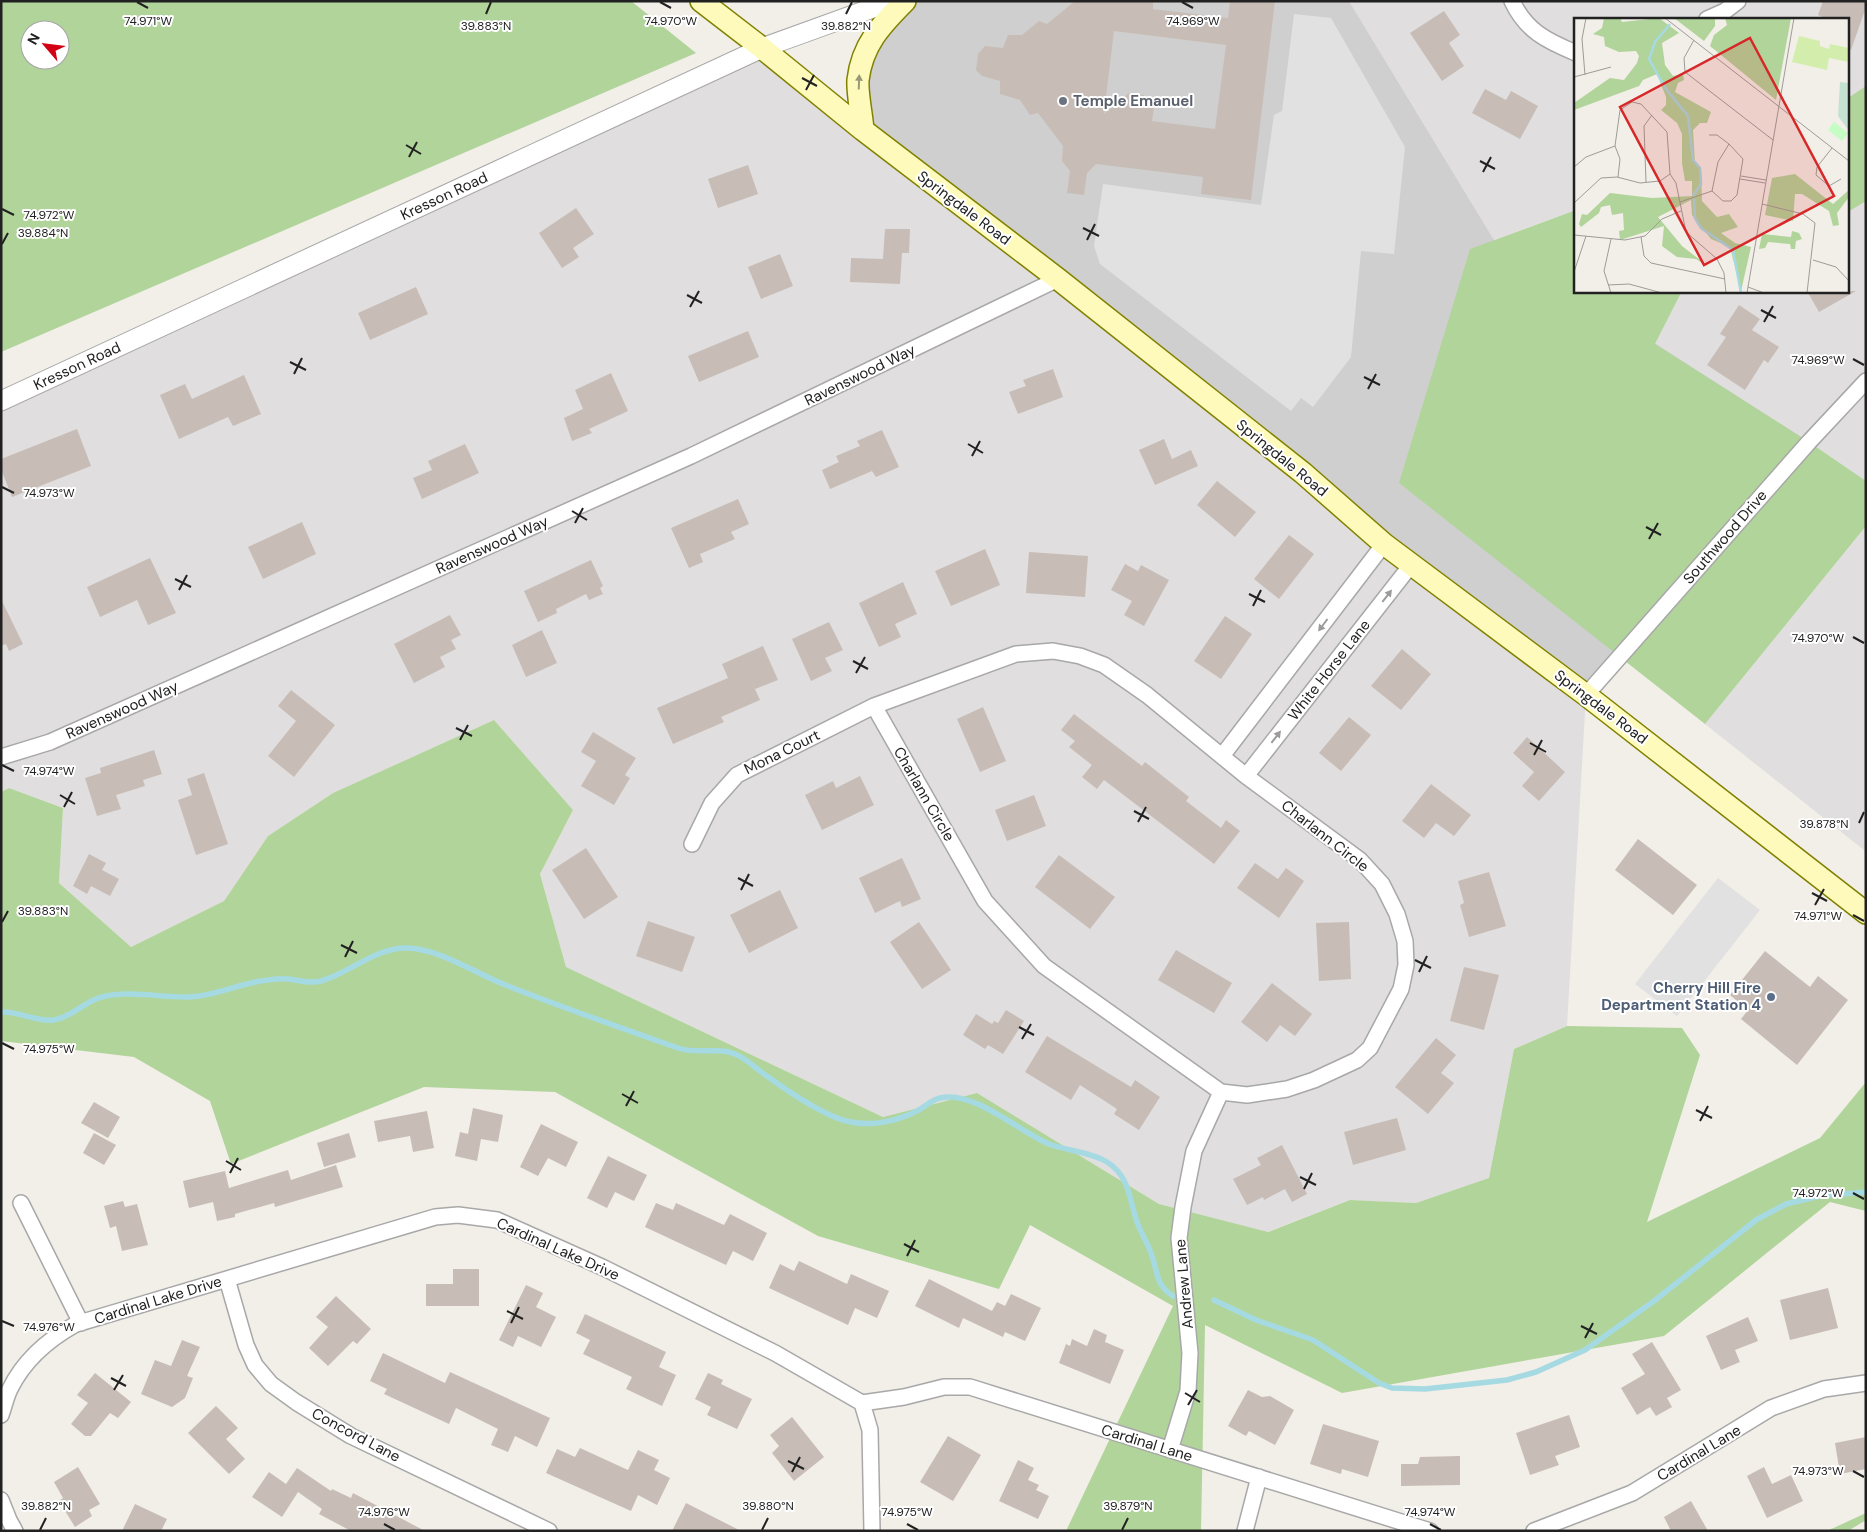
<svg xmlns="http://www.w3.org/2000/svg" width="1867" height="1532" font-family="'DM Sans',sans-serif">
  <rect width="100%" height="100%" fill="#f2eee8"/>
  <path fill="#e0dedf" d="M1349 1H1866V100L1848 108V19H1576V210L1494 240Z
    M762 48 1586 695 1567 1026 1514 1049 1489 1178 1416 1203 1350 1200 1267 1232 1159 1204 977 1093 883 1117 566 967 540 874 573 810 494 720 333 793 268 836 224 901 131 947 59 883 63 808 9 788 1 792V401Z
    M1866 201V481L1809 442 1655 344 1682 291H1848V212Z
    M1866 526V847L1864 850 1705 724Z"/>
  <path fill="#cfcfcf" d="M905 1H1349L1494 240 1809 442 1586 695 863 130 864 51Z"/>
  <path fill="#b1d49a" fill-rule="evenodd" d="M1 1H631L696 53 1 352ZM30 30H60V60H30Z
    M1866 86V201L1848 212V98Z
    M1576 210V291H1682L1655 344 1809 442 1866 481V526L1705 724 1399 483 1470 249Z
    M494 720 573 810 540 874 566 967 883 1117 977 1093 1159 1204 1268 1232 1350 1200 1416 1203 1489 1178 1514 1049 1567 1026 1682 1028 1700 1055 1647 1222 1820 1138 1866 1082V1211L1830 1202 1664 1336 1342 1393 1205 1325 1201 1531H1066L1173 1306 1030 1225 999 1289 818 1236 555 1092 424 1087 231 1164 210 1101 134 1057 1 1041V792L9 788 63 808 59 883 131 947 224 901 268 836 333 793Z
    M1866 1513V1520L1848 1531H1827Z"/>
  <path fill="#e1e1e1" d="M1294 14 1331 18 1405 147 1394 254 1361 251 1351 357 1313 407 1301 398 1291 411 1100 264 1094 246 1103 184 1261 205 1274 115 1282 111Z
    M1718 878 1760 910 1677 1016 1635 984Z"/>
  <g fill="none" stroke-linecap="round" stroke-linejoin="round">
    <path stroke="#a6dae2" stroke-width="5.5" d="M1 1012C19 1011 36 1022 54 1020 72 1017 85 1001 102 997 129 990 162 998 189 997 215 996 236 985 261 981 270 980 279 978 288 979 299 980 309 984 321 981 350 973 376 947 408 948 443 950 476 974 508 986 564 1008 621 1028 678 1048 697 1055 720 1046 737 1055 747 1059 755 1068 764 1074 786 1090 820 1114 846 1121 869 1127 895 1122 917 1111 925 1107 931 1100 940 1098 974 1090 1018 1131 1049 1144 1067 1151 1091 1152 1107 1162 1129 1176 1129 1197 1136 1219 1140 1232 1148 1243 1152 1256 1158 1274 1156 1285 1173 1296
      M1214 1300 1256 1320 1313 1340 1379 1383 1392 1388 1425 1389 1507 1380 1536 1372 1585 1350 1654 1301 1756 1220 1786 1204 1820 1196 1866 1192"/>
  </g>
  <path fill="#c7bdb6" fill-rule="evenodd" d="M1075 1H1153V9L1228 18 1230 1H1275L1251 200 1201 194 1203 177 1096 164 1087 173 1084 195 1067 193 1070 171 1062 161 1063 146 1038 113 1030 115 1020 100 1000 94V81L982 76 976 70 978 54 985 46 1003 48 1008 35H1022L1039 21 1047 24ZM1114 31 1226 45 1215 129 1152 121 1154 107 1144 95 1129 93 1104 114Z
    M1823 1H1866V7L1851 50H1848V19H1828L1818 15Z
    M1444 11 1460 35 1449 43 1464 66 1442 81 1410 33Z
    M1485 89 1506 100 1511 91 1538 106 1520 139 1472 113Z
    M748 165 758 194 718 208 708 179Z
    M576 208 594 234 573 248 579 257 562 268 539 233Z
    M885 229H910L909 253H902L900 284 850 282 851 258 883 259Z
    M780 254 793 286 761 299 748 267Z
    M416 287 428 314 370 340 358 313Z
    M1807 291H1856L1819 312Z
    M1739 305 1760 319 1752 330 1779 347 1768 363 1764 360 1745 390 1707 365 1726 337 1720 334Z
    M748 331 759 357 699 382 688 356Z
    M1053 369 1063 397 1018 414 1009 392 1026 386 1023 380Z
    M611 373 628 411 589 429 592 433 572 441 564 418 583 409 575 390Z
    M244 375 261 414 233 426 228 417 179 439 160 395 185 384 192 399Z
    M77 429 91 466 12 497 1 469V459Z
    M882 430 899 467 876 477 872 471 830 489 822 470 839 462 836 456 860 446 857 441Z
    M1164 439 1172 459 1191 450 1198 466 1155 485 1139 450Z
    M465 444 479 473 422 499 413 478 432 470 428 461Z
    M1217 481 1256 512 1235 537 1197 505Z
    M738 499 749 524 731 532 735 539 700 554 703 562 689 568 671 528Z
    M302 522 316 554 263 579 248 547Z
    M1289 535 1314 554 1279 599 1254 579Z
    M985 549 1000 585 951 606 935 571Z
    M1029 552 1088 556 1085 597 1026 593Z
    M150 558 176 613 148 625 137 600 100 617 87 587Z
    M591 560 603 586 600 588 603 594 589 600 586 594 556 609 557 613 538 622 524 591Z
    M1125 564 1138 571 1141 565 1169 580 1144 626 1124 615 1132 601 1111 590Z
    M903 582 917 614 895 624 901 637 879 647 859 603Z
    M1 599 23 644 9 651 6 644 1 646Z
    M450 615 461 635 451 640 456 649 440 657 445 667 414 683 394 644Z
    M1225 616 1252 634 1221 679 1194 661Z
    M829 622 843 650 825 658 832 671 811 681 792 639Z
    M542 630 557 663 526 677 512 645Z
    M763 646 778 680 755 689 760 700 721 717 724 722 673 744 657 708 728 678 722 664Z
    M1402 649 1431 674 1401 710 1371 686Z
    M291 690 335 725 294 777 268 756 296 721 278 706Z
    M983 707 1006 761 980 772 957 719Z
    M1074 714 1142 766 1145 762 1189 797 1186 801 1221 828 1226 820 1240 831 1214 864 1104 780 1097 789 1082 777 1092 765 1069 747 1075 741 1061 730Z
    M1349 717 1371 735 1341 771 1319 753Z
    M593 732 636 758 625 775 630 778 614 805 581 786 596 761 581 752Z
    M1527 737 1565 772 1539 801 1522 786 1534 772 1513 753Z
    M154 750 162 774 143 780 145 786 116 795 121 809 97 816 85 778 101 773 100 768Z
    M204 773 228 844 196 855 178 800 192 795 187 779Z
    M860 776 874 805 822 830 805 795 833 781 836 788Z
    M1431 784 1471 815 1454 836 1436 823 1424 838 1402 821Z
    M1034 795 1046 826 1007 841 995 810Z
    M1638 839 1697 885 1673 915 1615 870Z
    M586 848 618 897 584 919 552 870Z
    M89 854 106 863 102 870 119 879 110 896 91 886 87 894 73 886Z
    M1059 855 1115 897 1090 929 1035 887Z
    M902 858 921 899 902 907 900 901 875 913 859 878Z
    M1255 863 1278 879 1286 868 1304 881 1279 918 1237 888Z
    M1489 872 1506 926 1469 937 1460 905 1464 903 1458 881Z
    M780 890 798 928 749 953 730 915Z
    M648 921 695 937 682 972 636 956Z
    M919 922 951 970 922 989 890 942Z
    M1349 922 1351 979 1319 981 1316 923Z
    M1176 950 1232 983 1214 1013 1158 980Z
    M1765 951 1810 987 1818 976 1848 1000 1797 1065 1741 1019 1748 1010 1730 995Z
    M1464 967 1499 975 1484 1030 1450 1021Z
    M1272 983 1312 1014 1295 1036 1280 1025 1267 1042 1241 1022Z
    M1006 1010 1024 1021 1003 1054 988 1045 985 1049 963 1035 976 1014 992 1024 994 1021 998 1023Z
    M1047 1036 1131 1087 1135 1080 1160 1097 1139 1130 1114 1114 1117 1109 1080 1085 1071 1100 1025 1072Z
    M1436 1038 1456 1055 1441 1073 1454 1083 1428 1114 1395 1087Z
    M94 1102 120 1117 108 1138 81 1123Z
    M473 1108 503 1115 498 1142 481 1139 477 1161 455 1156 460 1132 468 1134Z
    M427 1111 434 1148 413 1152 410 1136 378 1142 374 1121Z
    M1397 1118 1406 1150 1353 1165 1344 1132Z
    M541 1124 578 1142 566 1167 548 1158 538 1176 520 1167Z
    M94 1133 116 1145 104 1165 83 1153Z
    M349 1133 356 1157 324 1167 317 1143Z
    M1282 1145 1307 1194 1292 1202 1285 1189 1264 1200 1263 1197 1247 1205 1233 1179 1261 1165 1257 1158Z
    M608 1156 647 1175 634 1201 615 1192 607 1208 587 1198Z
    M336 1165 343 1187 275 1207 274 1203 235 1214V1217L217 1221 213 1202 189 1208 183 1181 225 1171 229 1188 288 1170 291 1180Z
    M123 1201 125 1207 137 1204 148 1245 122 1251 116 1226 110 1228 104 1206Z
    M656 1203 673 1210 676 1203 724 1225 730 1214 767 1233 753 1261 733 1251 726 1265 645 1227Z
    M799 1261 847 1284 851 1274 889 1291 877 1318 855 1308 848 1325 769 1288 780 1264 794 1271Z
    M453 1269H479V1306H426V1284H453Z
    M929 1279 992 1311 997 1302 1005 1306 1011 1294 1041 1308 1025 1341 1005 1332 1003 1337 963 1318 959 1328 915 1306Z
    M526 1285 543 1293 536 1307 556 1317 541 1347 518 1336 513 1347 499 1340Z
    M1828 1288 1838 1328 1790 1340 1780 1300Z
    M336 1296 371 1329 357 1344 353 1341 328 1366 309 1348 328 1327 316 1317Z
    M585 1314 666 1352 659 1367 676 1375 662 1406 626 1389 632 1377 583 1354 590 1340 576 1333Z
    M1748 1317 1758 1341 1735 1350 1740 1362 1721 1370 1706 1336Z
    M1094 1329 1107 1335 1105 1342 1124 1350 1110 1384 1059 1363 1066 1344 1070 1346 1072 1339 1087 1346Z
    M182 1340 200 1347 187 1376 193 1378 185 1398 172 1407 141 1394 155 1360 171 1366Z
    M1652 1342 1681 1390 1667 1398 1672 1407 1656 1416 1650 1407 1637 1415 1621 1388 1645 1374 1632 1354Z
    M383 1353 445 1383 450 1372 550 1418 537 1447 515 1436 508 1452 491 1445 498 1429 456 1408 449 1424 384 1394 387 1389 370 1381Z
    M95 1373 131 1402 118 1418 110 1413 91 1436H85L71 1424 88 1403 77 1395Z
    M708 1373 723 1380 721 1384 752 1399 737 1429 707 1415 711 1407 695 1399Z
    M1248 1390 1262 1397 1270 1396 1294 1410 1275 1445 1249 1431 1246 1436 1228 1426Z
    M216 1406 238 1428 226 1439 245 1459 229 1474 188 1433Z
    M1569 1415 1580 1447 1555 1456 1559 1465 1530 1475 1516 1433Z
    M792 1417 824 1457 794 1481 772 1453 779 1446 770 1435Z
    M1323 1424 1379 1441 1368 1477 1342 1469 1341 1474 1310 1464Z
    M948 1436 981 1455 953 1501 920 1482Z
    M1866 1437V1469L1840 1474 1835 1443Z
    M580 1448 628 1470 638 1450 659 1460 654 1470 670 1478 657 1505 638 1495 631 1511 546 1473 557 1449 575 1457Z
    M1460 1456V1485L1401 1486V1464H1418L1420 1457Z
    M1018 1460 1034 1468 1028 1480 1039 1485 1036 1490 1049 1496 1038 1519 999 1501Z
    M78 1467 100 1504 89 1510 92 1516 75 1527 59 1501 63 1498 54 1482Z
    M1764 1467 1772 1484 1791 1475 1803 1501 1767 1518 1747 1476Z
    M297 1468 331 1491 332 1489 351 1498 353 1493 425 1531H351L319 1514 322 1509 298 1492 282 1517 252 1497 269 1472 286 1484Z
    M1691 1501 1708 1531H1671L1664 1517Z
    M686 1503 741 1531H672Z
    M135 1504 167 1519 161 1531H122Z"/>
  <g fill="none" stroke-linecap="round" stroke-linejoin="round">
    <defs>
      <path id="minor" d="M1512 1C1526 31 1547 41 1576 53
        M1707 19 1725 11 1738 1
        M1586 695 1809 442 1866 381
        M1222 756 1384 544
        M1 757 50 742 691 456 1058 279
        M1246 776 1411 565
        M692 844 712 803 737 775 874 706 1016 654 1053 651 1080 656 1104 665 1147 695 1246 776 1360 860 1382 884 1397 914 1405 941 1406 965 1401 989 1370 1048 1357 1060 1314 1080 1287 1089 1247 1095 1221 1092 1044 966 985 901 874 706
        M21 1203 81 1323
        M227 1279 246 1345 255 1365 271 1384 296 1402 351 1436 549 1531
        M862 1403 904 1397 944 1387H970L1430 1531
        M1 1415C4 1407 6 1397 10 1389 24 1360 49 1339 76 1324L435 1217 458 1215 497 1220 602 1267 775 1353 862 1403 870 1430 872 1531
        M1170 1450 1188 1391 1190 1353 1179 1238 1183 1207 1194 1151 1221 1092
        M1 1500 9 1520 15 1531
        M1245 1531 1259 1477
        M1534 1531 1632 1493 1771 1408 1824 1389 1866 1383"/>
      <path id="tertiary" d="M1 401 762 48 892 1"/>
      <path id="secondary" d="M701 1 762 48 863 130 1058 279 1303 473 1384 544 1586 695 1866 913
        M863 130C862 116 857 93 858 80 862 45 881 25 905 1"/>
    </defs>
    <use href="#minor" stroke="#a8a8a8" stroke-width="18"/>
    <use href="#tertiary" stroke="#a8a8a8" stroke-width="21"/>
    <use href="#secondary" stroke="#808100" stroke-width="24"/>
    <use href="#minor" stroke="#fff" stroke-width="15"/>
    <use href="#tertiary" stroke="#fff" stroke-width="19"/>
    <use href="#secondary" stroke="#fdfabb" stroke-width="21"/>
  </g>
  <defs><path id="oneway-solid" d="M-6-.8H1V-3.2L6.5 0L1 3.2V.8H-6Z" transform="scale(1.25)"/></defs>
  <use fill="#9a9876" href="#oneway-solid" transform="translate(859 82) rotate(-88)"/>
  <g fill="#9b9b9b">
    <use href="#oneway-solid" transform="translate(1387 596) rotate(-52)"/>
    <use href="#oneway-solid" transform="translate(1323 625) rotate(127)"/>
    <use href="#oneway-solid" transform="translate(1276 737) rotate(-52)"/>
  </g>
  <path fill="none" stroke="#212121" stroke-width="2" d="M137 2 148 8M660 2 671 8M1182 2 1193 8M486 14 491 2M846 14 852 2M802 78 817 86M806 90 814 75M406 145 421 154M409 157 417 142M1480 161 1495 169M1483 172 1491 157M2 209 14 215M1083 228 1099 236M1087 240 1095 224M2 244 8 233M687 295 702 303M690 307 699 291M1761 310 1776 318M1764 322 1773 306M1853 359 1864 365M290 362 306 370M294 374 302 358M1364 377 1380 385M1368 389 1376 374M968 444 983 453M972 456 980 441M2 487 14 493M572 511 587 520M575 523 583 508M1646 527 1661 535M1649 539 1658 523M175 579 191 587M179 590 187 575M1249 594 1265 602M1253 606 1261 590M1853 637 1864 643M853 661 868 669M856 673 865 657M456 728 472 736M460 740 468 725M1530 743 1546 752M1534 755 1542 740M2 765 14 771M60 795 75 804M64 807 72 792M1134 811 1149 819M1138 822 1146 807M1859 823 1864 812M738 878 753 886M741 890 749 874M1812 893 1827 901M1815 905 1824 889M1853 915 1864 921M2 922 8 911M341 945 357 953M345 957 353 941M1415 960 1431 968M1419 972 1427 956M1019 1027 1034 1035M1022 1039 1031 1024M2 1043 14 1049M622 1094 638 1103M626 1106 634 1091M1696 1110 1712 1118M1700 1121 1708 1106M226 1161 241 1170M230 1173 238 1158M1300 1177 1316 1185M1304 1189 1312 1173M1853 1193 1864 1199M904 1244 919 1252M907 1256 915 1240M507 1311 523 1319M2 1321 14 1326M511 1323 519 1307M1581 1326 1597 1334M1585 1338 1593 1323M111 1378 126 1386M114 1390 123 1375M1185 1393 1200 1402M1188 1405 1197 1390M788 1461 804 1469M1853 1471 1864 1477M792 1472 800 1457M384 1524 395 1530M907 1524 918 1530M1430 1524 1441 1530M40 1530 46 1518M762 1530 768 1518M1122 1530 1128 1518"/>
  <circle fill="#6b7280" stroke="#fff" stroke-width="2" cx="1063" cy="101" r="5"/>
  <circle fill="#5c6f8a" stroke="#fff" stroke-width="2" cx="1771" cy="997" r="5"/>
  <g text-anchor="middle" dominant-baseline="central" stroke-width="4" stroke-linejoin="round" paint-order="stroke">
    <g font-size="15" font-weight="bold" fill="#5b616d" stroke="#fff" text-anchor="start">
      <text x="1073" y="101">Temple Emanuel</text>
    </g>
    <g font-size="15" fill="#212121" stroke="#fff">
      <text transform="translate(444 196) rotate(-25)">Kresson Road</text>
      <text transform="translate(964 208) rotate(37)">Springdale Road</text>
      <text transform="translate(77 366) rotate(-25)">Kresson Road</text>
      <text transform="translate(860 375) rotate(-26)">Ravenswood Way</text>
      <text transform="translate(1282 458) rotate(39)">Springdale Road</text>
      <text transform="translate(1725 537) rotate(-49)">Southwood Drive</text>
      <text transform="translate(492 545) rotate(-24)">Ravenswood Way</text>
      <text transform="translate(1329 670) rotate(-52)">White Horse Lane</text>
      <text transform="translate(1601 707) rotate(37)">Springdale Road</text>
      <text transform="translate(122 710) rotate(-24)">Ravenswood Way</text>
      <text transform="translate(782 752) rotate(-26)">Mona Court</text>
      <text transform="translate(924 794) rotate(60)">Charlann Circle</text>
      <text transform="translate(1325 836) rotate(38)">Charlann Circle</text>
      <text transform="translate(558 1249) rotate(24)">Cardinal Lake Drive</text>
      <text transform="translate(1184 1284) rotate(-95)">Andrew Lane</text>
      <text transform="translate(158 1300) rotate(-17)">Cardinal Lake Drive</text>
      <text transform="translate(356 1435) rotate(28)">Concord Lane</text>
      <text transform="translate(1147 1443) rotate(17)">Cardinal Lane</text>
      <text transform="translate(1699 1453) rotate(-31)">Cardinal Lane</text>
    </g>
    <g font-size="15" font-weight="bold" fill="#4e5e75" stroke="#fff" text-anchor="end">
      <text x="1761" y="988">Cherry Hill Fire<tspan x="1761" dy="17">Department Station 4</tspan></text>
    </g>
  </g>
  <g transform="translate(1574 18)">
    <rect width="275" height="275" fill="#f2eee8"/>
    <path d="M225 18 246 23V28L255 31 256 26 275 30V44L255 40 253 52 218 44Z" fill="#d3eeac"/>
    <path d="M30 0H46L48 4 85 0 105 15 88 25 91 47 99 58 109 56 110 62 104 65 101 74 137 94 133 105H126L119 112 121 145 127 152 128 183 143 199 155 196 164 209 147 215 161 225 177 229 167 273 156 229 137 221 118 197 117 182 84 199 108 228 135 249 122 241 103 239 88 228 90 208 46 222 45 213 50 212 49 195 38 197 36 187 27 189 25 195 7 209 5 206 8 196 13 197 36 175 78 180 118 178V163H111L108 145V116L103 105 87 92 92 87V79L83 56 69 62 65 68 0 92V85L36 60 50 62 63 45 65 38 62 33 45 34 31 28 30 19 19 16 28 10ZM100 0H141V8L130 23ZM151 0H217L202 82 136 28 140 17 153 7ZM221 156 259 186 275 172V179L263 195 265 207 259 208 255 193 228 176H221L219 203 191 197 198 160ZM218 213 225 215 228 221 222 223 221 231H217L216 226 194 224 191 230 185 231 188 216 217 219Z" fill="#b1d49a"/>
    <path d="M266 64 275 65V113L264 98Z" fill="#c4e1d1"/>
    <path d="M260 104 274 115 268 123 254 112Z" fill="#c5fdc4"/>
    <path fill="none" stroke="#a6dae2" stroke-width="2.5" d="M96 6 81 24 75 41 92 71 114 98 119 142 126 150 127 166 119 178M120 181 121 200 127 210 159 232 167 275"/>
    <path fill="none" stroke="#9e9c98" stroke-width="1" d="M91 0 275 143M120 22 110 40 111 54 199 122M11 57 8 21 12 0M0 59 37 49M135 117H143L155 126 169 141 163 177 157 183H149L138 173 144 144 155 126M41 128 46 141 44 159M258 130 243 149 242 157 255 168 267 161M0 149 12 139 41 128 46 92 58 84 67 86 93 114 96 156M96 156 102 165 112 214 143 241 150 255 152 275M167 158 192 162M166 161 191 165M72 164 70 108 78 97M106 184 138 173M0 185 27 160 43 159 66 165 86 163 96 156M188 186 229 196 241 205 233 275M0 217 51 222 71 218 88 201 107 193M67 219 70 238 77 245 151 261M239 242 262 249 275 263M0 254 12 218M34 267 55 266 88 275M174 269 190 275M37 275 30 253 37 221M173 275 220 0"/>
    <path fill="#d62828" fill-opacity="0.15" stroke="#d62828" stroke-width="2.5" d="M176 20 260 178 130 247 46 89Z"/>
    <rect width="275" height="275" fill="none" stroke="#212121" stroke-width="2.5"/>
  </g>
  <g font-size="12" text-anchor="middle" fill="#212121" stroke="#fff" stroke-width="4" stroke-linejoin="round" paint-order="stroke">
    <text x="148" y="25">74.971°W</text>
    <text x="671" y="25">74.970°W</text>
    <text x="1193" y="25">74.969°W</text>
    <text x="486" y="30">39.883°N</text>
    <text x="846" y="30">39.882°N</text>
    <text x="49" y="219">74.972°W</text>
    <text x="43" y="237">39.884°N</text>
    <text x="1818" y="364">74.969°W</text>
    <text x="49" y="497">74.973°W</text>
    <text x="1818" y="642">74.970°W</text>
    <text x="49" y="775">74.974°W</text>
    <text x="1824" y="828">39.878°N</text>
    <text x="43" y="915">39.883°N</text>
    <text x="1818" y="920">74.971°W</text>
    <text x="49" y="1053">74.975°W</text>
    <text x="1818" y="1197">74.972°W</text>
    <text x="49" y="1331">74.976°W</text>
    <text x="1818" y="1475">74.973°W</text>
    <text x="46" y="1510">39.882°N</text>
    <text x="768" y="1510">39.880°N</text>
    <text x="1128" y="1510">39.879°N</text>
    <text x="384" y="1516">74.976°W</text>
    <text x="907" y="1516">74.975°W</text>
    <text x="1430" y="1516">74.974°W</text>
  </g>
  <rect width="1867" height="1532" fill="none" stroke="#212121" stroke-width="5"/>
  <g transform="translate(45 45) rotate(298)"><circle r="24" fill="#ffffff" stroke="#a6a6a6"/>
  <path d="M0-4L9 19L0 12L-9 19Z" fill="#d30015"/>
  <text y="-8" font-size="14" font-weight="bold" text-anchor="middle" fill="#212121">N</text>
  </g>
</svg>
